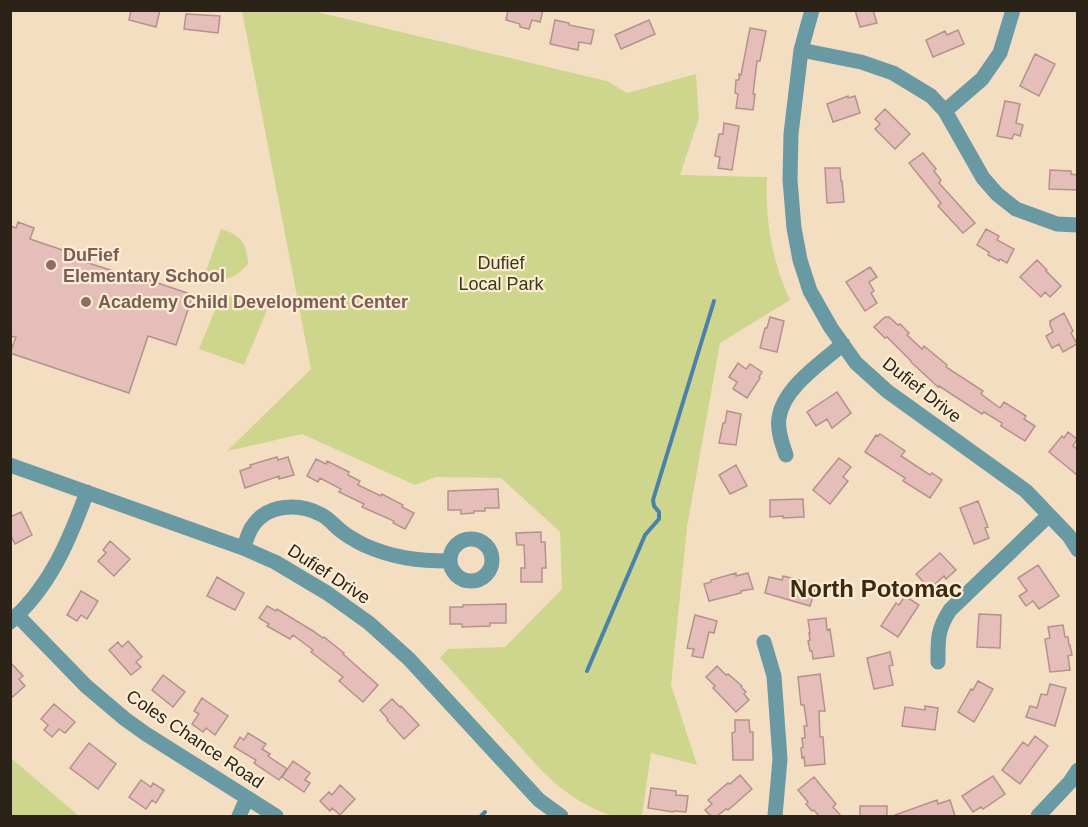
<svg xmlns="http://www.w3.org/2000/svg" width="1088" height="827" font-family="Arial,sans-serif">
  <rect width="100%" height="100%" fill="#f4dec1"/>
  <path fill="#ced68e" d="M242 11H313L607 81 627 93 696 74 699 118 680 175 767 177C765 220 772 261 790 300L720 343 687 527 671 685 697 765 651 753 642 816C633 817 623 818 614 816 587 809 561 790 542 771L440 658 448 649 505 647 562 589 560 532 501 478 436 477 415 485 302 434 227 451 311 369Z
    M221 229C241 235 247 243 248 264 233 279 229 282 206 277L205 273Z
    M222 293 267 310 244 365 199 349Z
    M10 758H11L79 816H11Z"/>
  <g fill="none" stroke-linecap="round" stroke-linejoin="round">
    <path stroke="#4b82aa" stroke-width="4" d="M587 671 645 535 659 519V512L654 506 653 500 714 301
      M481 816 485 812"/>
  </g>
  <path fill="#e5beb9" stroke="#b5918c" stroke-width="1.5" d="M131 10H160L156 27 129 20Z
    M508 10H543L540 22 532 20 529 29 520 27V24L506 20Z
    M855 10H873L877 23 860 27Z
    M186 14 220 16 218 33 184 29Z
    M555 20 569 23V25L594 30 591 44 579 42 578 50 550 44Z
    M649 20 655 34 621 49 615 35Z
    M750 28 766 31 760 61H757L753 94H755L753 110 736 108 738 94 735 93 736 80H739V74L741 75Z
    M958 30 964 44 933 57 926 40 945 31 947 35Z
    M1035 54 1055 64 1039 96 1020 86Z
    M848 96V98L855 96 860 113 833 122 827 104Z
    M1005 101 1020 104 1016 123 1023 125 1020 136 1014 134 1012 139 997 136Z
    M885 109 910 134 895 149 875 129 880 124 875 119Z
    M724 123 739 126 732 170 718 168 720 157 715 156 719 134H723Z
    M923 153 936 169 934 171 941 180 939 183 975 223 963 233 938 206 941 203 909 163Z
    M825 168H840L841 181H842L844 202 827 203Z
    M1050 170 1071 171V174L1077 175V190L1049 189Z
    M18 222 34 228 30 239 83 257 82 261 145 281 146 279 193 295 176 345 148 336 129 393 10 353 16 337 10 336V226L16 228Z
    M986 229 999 236 997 240 1014 249 1007 263 1000 259 999 261 988 255 989 252 977 245Z
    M1037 260 1047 270 1046 271 1061 286 1050 297 1045 292 1041 297 1020 277Z
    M870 267 877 277 869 282 874 291 871 293 877 303 865 311 846 282Z
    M1064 313 1073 331 1071 333 1077 344 1063 352 1059 344 1052 348 1046 336 1053 332 1050 325V321Z
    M770 317 784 321 777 352 760 348 765 328H767Z
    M885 317H889L898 325 900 324 909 333 907 335 922 349 924 346 947 365 946 367 983 391 981 394 1000 408 1004 402 1026 416 1024 419 1035 426 1025 441 1001 426 1002 423 984 412 982 414 939 386 938 387 911 362V361L887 337 885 338 874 327Z
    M738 363 746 369 750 364 762 372 759 377 760 378 747 398 733 389 737 382 729 377Z
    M837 392 851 413 832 428 827 419 816 426 807 412Z
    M727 411 741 414 736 445 719 443 723 423H725Z
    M1068 432 1077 439 1073 446 1077 449V475L1049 452 1062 436 1064 438Z
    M880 434 905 451 901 456 930 475 932 473 942 480 930 498 903 481 905 478 865 452 876 435 878 436Z
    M277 457 278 460 288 457 294 475 279 479V476L245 488 240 471 251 467 250 465Z
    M839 458 851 467 843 477 848 481 830 504 813 490Z
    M316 459 326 464 327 461 349 472 348 475 360 481 358 485 381 496 382 494 403 505 402 507 414 513 405 529 393 523 394 521 362 507 364 504 339 492 341 489 320 478 318 482 307 476Z
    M736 465 747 486 730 494 719 475Z
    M498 489 499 508H485V511H474V513L461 514V510H448V491Z
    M803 499 804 517 783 518V516L770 517V500Z
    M978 501 988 527 985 528 989 538 974 544 960 508Z
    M21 512 32 535 15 544 10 534V517Z
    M541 532V542H545L546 568H542V582H521V568H525L524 545H517L516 533Z
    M110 541 130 559 114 576 98 561 106 553 103 550Z
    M940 553 956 570 946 579 944 576 930 589 916 574Z
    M1038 565 1059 596 1039 609 1033 601 1026 606 1019 596 1027 591 1018 578Z
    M736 573V576L748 573 753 589 741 591V593L709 601 704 584 711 582V580Z
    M783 576 807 582V587L815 590 810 606 765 593 769 577 782 580Z
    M217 577 244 593 235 610 207 596Z
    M81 591 98 601 87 619 81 615 77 621 67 615Z
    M905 596 919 605 898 637 881 626 896 603 899 605Z
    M506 604V623H490V626L462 627V624H450V607H463V605Z
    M267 606 276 611 277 609 313 631 323 638 324 637 344 653 343 654 378 685 363 702 339 681 343 677 311 652 313 650 293 635 290 639 267 626 269 624 259 618Z
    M979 614 1001 615 1000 648 977 647Z
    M695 615 717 621 714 633 709 632 703 658 692 656 694 649 687 648Z
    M826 618 827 630 830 629 834 656 813 659 812 651H810L808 641 810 640 809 633H810L808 620Z
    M1063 625 1065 637H1068L1069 645H1070L1072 655 1068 656 1070 670 1050 672 1045 639 1050 638 1048 627Z
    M128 641 142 657 136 662 141 667 131 675 109 650 118 642 122 647Z
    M890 652 893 665 889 666 893 685 874 689 867 658Z
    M10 662 23 676 19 679 25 686 10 699Z
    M717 666 726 675 728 674 742 686 741 687 746 692 744 694 749 700 736 712 713 688 715 686 706 677Z
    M820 674 825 711H819L820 737H823L825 764 805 766 804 757 802 758 801 748 803 747 802 738H805L804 726H807L804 705H801L798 677Z
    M163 675 185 692 173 707 152 690Z
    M978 681 993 689 974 722 958 712 971 689 973 690Z
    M1050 684 1066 688 1055 726 1026 717 1030 706 1037 708 1041 694 1047 695Z
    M202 698 228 716 215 735 206 728 203 732 192 724 199 714 194 711Z
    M392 699 400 707 401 706 419 725 404 739 387 720 388 719 380 710Z
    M54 704 75 722 65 733 59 729 52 737 44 730 48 725 41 719Z
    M925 706 938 708 935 730 902 726 905 707 925 710Z
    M735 720H749L750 732H753V760H733L732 733 735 732Z
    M248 733 266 744 262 749 270 754 268 756 287 769 279 780 254 763 256 760 234 747 240 737 244 740Z
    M1035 736 1048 746 1020 784 1002 770 1023 742 1028 746Z
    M89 743 116 764 98 789 70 768Z
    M293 761 310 773 305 780 310 783 304 792 282 777Z
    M740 775 752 789 728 810 726 809 717 816H711L705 810 712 804 708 800 728 783 730 784Z
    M993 776 1005 794 983 809 981 807 973 812 962 796Z
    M814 777 836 804 833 807 841 816H819L814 810 812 811 806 804 808 802 798 790Z
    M141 780 151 787 153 783 164 790 156 803 152 800 146 809 129 797Z
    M340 785 355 799 340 815 332 808 330 811 320 801 329 792 332 795Z
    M651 788 676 791V795L688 796 686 812 674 811 673 812 648 808Z
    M937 800 938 804 950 800 955 816H895V815Z
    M860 806H887V816H860Z"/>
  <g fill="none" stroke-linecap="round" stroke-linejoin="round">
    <path stroke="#699aa4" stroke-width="15" d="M812 10 801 50 791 134 790 180 794 228 800 260 810 291 831 328 856 363 887 391 1026 491 1069 536 1078 550
      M801 50 861 62 893 73 931 96 945 111 983 178 997 194 1016 209 1057 224 1078 225
      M945 111 982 79 1000 53 1013 10
      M786 455C782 444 777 430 779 418 783 388 821 363 843 344
      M10 465 243 548 275 562 327 593 369 623 409 659 539 800 561 816
      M450 560a21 21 0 1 1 42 0a21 21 0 1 1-42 0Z
      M243 548C246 542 248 533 252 527 267 503 300 503 322 515 331 520 336 528 344 533 350 538 357 541 364 545 393 558 418 561 449 561
      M18 616 86 686 125 719 146 734 276 816
      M10 622C50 587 69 541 87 492
      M764 642 774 676 780 759 775 816
      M938 662C938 640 937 630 950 610L1048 516
      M239 816 247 798
      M1038 816 1070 782 1078 770"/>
  </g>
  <g fill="#8d6e63" stroke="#fdecd4" stroke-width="2">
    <circle cx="51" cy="265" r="6"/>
    <circle cx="86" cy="302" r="6"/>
  </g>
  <g text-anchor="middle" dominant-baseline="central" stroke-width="4.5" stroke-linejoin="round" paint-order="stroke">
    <g font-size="18" font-weight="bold" fill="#785e54" stroke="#fdecd4" text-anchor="start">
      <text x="63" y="255">DuFief<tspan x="63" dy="21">Elementary School</tspan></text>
      <text x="98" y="302">Academy Child Development Center</text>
    </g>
    <g font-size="18" fill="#383c14" stroke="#fdecd4">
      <text x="501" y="263">Dufief<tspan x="501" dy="21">Local Park</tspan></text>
    </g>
    <g font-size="18" fill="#2b2318" stroke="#fdecd4">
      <text transform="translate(922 390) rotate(38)">Dufief Drive</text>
      <text transform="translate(329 574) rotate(33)">Dufief Drive</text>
      <text transform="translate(195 739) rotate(34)">Coles Chance Road</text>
    </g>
    <g font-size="24" font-weight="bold" fill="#3b2a12" stroke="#fdecd4">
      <text x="876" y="588">North Potomac</text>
    </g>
  </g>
  <rect width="1088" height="827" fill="none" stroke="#2b2318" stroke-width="24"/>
</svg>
